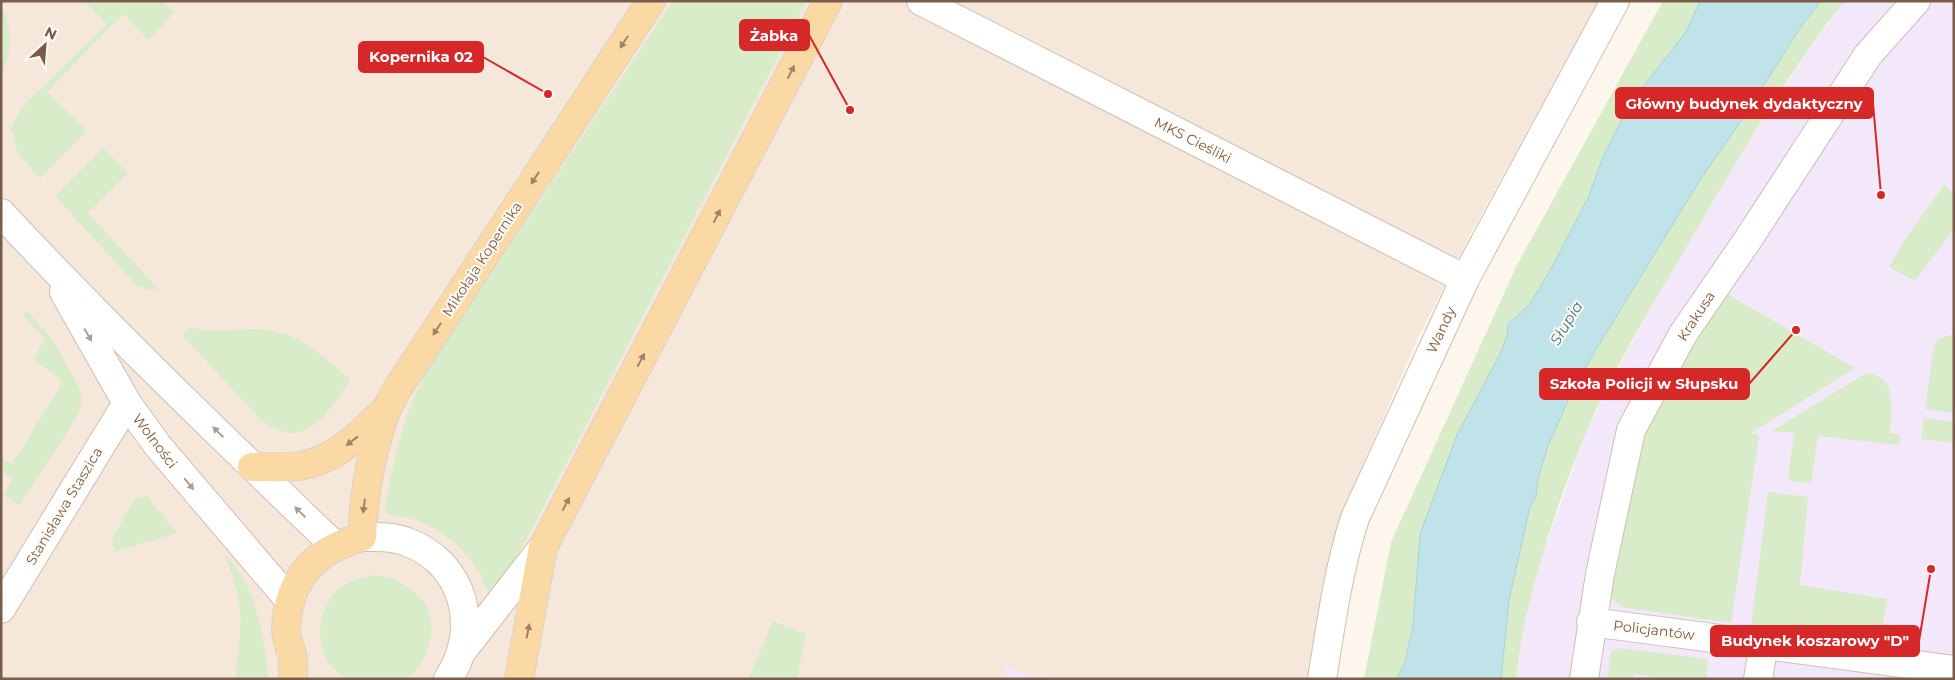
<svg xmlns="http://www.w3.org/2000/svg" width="1955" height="680" font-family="Montserrat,sans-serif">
  <rect width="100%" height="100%" fill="#fdf6ec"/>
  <path fill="#f5e8da" d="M1 1H1598L1469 237 1417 340 1363 464 1338 525 1308 679H1Z"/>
  <path fill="#f3e8fa" d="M1844 1H1954V679H1516L1525 620 1542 556 1586 433 1624 357 1668 277 1734 165 1805 55Z
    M1005 666 1029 675 1055 679H1003Z"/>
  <path fill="#d8ecc9" d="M84 1H160L175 12 149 40 123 14 47 92 87 131 40 179 17 152 14 135 10 129 22 107 107 24Z
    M673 1H807L531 531 512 565 492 593C484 590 484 581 480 574 473 562 463 551 453 542 441 532 427 524 413 519 404 516 394 518 387 513L385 510C394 457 405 407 432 361Z
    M1663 1H1700L1686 32 1643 87 1626 111 1603 157 1588 198 1552 267 1530 304 1508 324 1507 336 1501 352 1420 534 1413 625 1405 662 1397 679H1364L1391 542 1517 265Z
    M1821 1H1844C1789 72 1742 151 1697 229 1659 294 1615 364 1586 433 1561 493 1540 556 1526 618 1521 638 1519 659 1516 679H1501L1509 600 1530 506 1536 496 1538 478 1548 446 1574 387 1597 348 1700 180 1741 121 1802 25Z
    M3 10C13 32 12 52 1 74V12Z
    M103 148 128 173 88 213 158 289 151 290 137 286 55 196Z
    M1944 185 1954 194V229L1918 277 1914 280 1911 279 1889 267 1904 241Z
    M1722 291 1855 368 1751 433 1759 436 1731 623 1622 607 1612 599 1608 593 1646 431Z
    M27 311 53 340 80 389 82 402 77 416 20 506 3 495 13 478 1 470V458L12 464 61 385 59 378 33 360 45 339 22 315Z
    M191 327C211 334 231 329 252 329 293 327 322 355 351 380 341 393 325 419 310 428 293 438 272 431 259 418L182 335Z
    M1954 334V413L1925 409 1934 346 1938 339Z
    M1866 373C1899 376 1890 409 1890 433L1900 434 1899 445 1818 436 1811 484 1788 480 1794 433 1772 431Z
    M1924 418 1954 422V443L1921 439Z
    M1768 492 1808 497 1800 585 1887 599 1880 643 1751 626Z
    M147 496 177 533 115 552 112 540 114 534 136 498Z
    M224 555C256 580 265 642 268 679H235C241 628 247 604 224 555Z
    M379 575C417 584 442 611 427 651 424 661 416 674 406 678 396 680 360 679 348 679 311 661 312 605 346 584 356 578 367 576 379 575Z
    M773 621 806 634 797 679H748Z
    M1619 648 1708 659 1706 679H1667L1634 674 1632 679H1607L1611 652Z"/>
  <path fill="#bfe3e8" stroke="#a5d3da" d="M1700 1H1821L1802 25 1741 121 1700 180 1597 348 1574 387 1548 446 1538 478 1536 496 1530 507 1509 600 1501 679H1397L1405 662 1413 625 1420 534 1457 435 1501 352 1507 336 1508 324 1530 304 1552 267 1588 198 1603 157 1626 111 1643 87 1686 32Z"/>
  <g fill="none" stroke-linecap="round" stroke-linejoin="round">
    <defs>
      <path id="minor" d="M921 1 1465 279
        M1 213C108 328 222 437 335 546
        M64 292 127 403 158 446 290 601
        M362 537C377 537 392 536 407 542 465 563 481 629 448 679
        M1 609 127 403
        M1591 622 1954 670
        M463 650 543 547
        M1322 679C1331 625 1338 570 1355 518L1465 279 1615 1
        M1584 679 1600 574 1631 430 1683 334 1749 238 1868 55 1916 1
        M1758 679 1764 644"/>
      <path id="major" d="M252 467C268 467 284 468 299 466 336 461 361 433 386 409
        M293 679C293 672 293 666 293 659 291 649 286 639 286 629 288 579 315 550 362 537 364 494 371 450 387 409 395 389 411 369 423 350L651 1
        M519 679 543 547 828 1"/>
    </defs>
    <use href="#minor" stroke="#d1beb0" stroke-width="30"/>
    <use href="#major" stroke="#dad1cd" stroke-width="30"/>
    <use href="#minor" stroke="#fff" stroke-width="28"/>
    <use href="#major" stroke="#fbd9a5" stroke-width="28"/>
  </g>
  <defs><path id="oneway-solid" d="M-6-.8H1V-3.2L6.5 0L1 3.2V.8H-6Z" transform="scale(1.25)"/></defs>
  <g fill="#a18267">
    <use href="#oneway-solid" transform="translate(624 42) rotate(123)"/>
    <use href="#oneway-solid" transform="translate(791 72) rotate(-63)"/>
    <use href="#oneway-solid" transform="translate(535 178) rotate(123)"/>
    <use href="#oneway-solid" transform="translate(717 216) rotate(-63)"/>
    <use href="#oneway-solid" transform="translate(437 329) rotate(123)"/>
    <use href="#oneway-solid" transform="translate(641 360) rotate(-62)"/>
    <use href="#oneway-solid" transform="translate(352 441) rotate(142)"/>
    <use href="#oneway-solid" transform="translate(566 504) rotate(-62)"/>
    <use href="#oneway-solid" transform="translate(364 506) rotate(97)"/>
    <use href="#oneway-solid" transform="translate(528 631) rotate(-79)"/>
  </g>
  <g fill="#af9d94">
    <use href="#oneway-solid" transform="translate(88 335) rotate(60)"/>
    <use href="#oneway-solid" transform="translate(218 432) rotate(-135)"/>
    <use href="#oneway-solid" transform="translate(189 484) rotate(50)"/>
    <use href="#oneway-solid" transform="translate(300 512) rotate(-136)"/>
  </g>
  <g text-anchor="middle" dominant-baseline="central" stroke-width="4" stroke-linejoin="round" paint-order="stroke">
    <g font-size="14" fill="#7a5c4d" stroke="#fffaf3">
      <text transform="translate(1193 140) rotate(27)">MKS Cieśliki</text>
      <text transform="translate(482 259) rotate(-57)">Mikołaja Kopernika</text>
      <text transform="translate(1696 316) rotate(-57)">Krakusa</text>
      <text transform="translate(1441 330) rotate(-65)">Wandy</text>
      <text transform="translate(155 441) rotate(53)">Wolności</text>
      <text transform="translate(64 506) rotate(-59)">Stanisława Staszica</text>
      <text transform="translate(1654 630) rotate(7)">Policjantów</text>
    </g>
    <g font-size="15" font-style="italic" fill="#437c86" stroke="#fffaf3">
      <text transform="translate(1566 323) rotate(-59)">Słupia</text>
    </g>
  </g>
  <path fill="none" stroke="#d62828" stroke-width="2" d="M850 110L809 35M548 94L483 57M1881 195L1873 103M1796 330L1749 384M1931 569L1919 641"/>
  <g fill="#d62828" stroke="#fffaf3" stroke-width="2">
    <circle cx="850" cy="110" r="5"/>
    <circle cx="548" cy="94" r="5"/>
    <circle cx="1881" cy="195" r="5"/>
    <circle cx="1796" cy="330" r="5"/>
    <circle cx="1931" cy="569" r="5"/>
  </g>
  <g fill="#d62828" stroke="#d62828" stroke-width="2">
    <rect x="740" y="20" width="69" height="30" rx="5"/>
    <rect x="359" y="42" width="124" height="30" rx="5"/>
    <rect x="1616" y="88" width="257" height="30" rx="5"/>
    <rect x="1540" y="369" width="209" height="30" rx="5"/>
    <rect x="1711" y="626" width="208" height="30" rx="5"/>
  </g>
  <g font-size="15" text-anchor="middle" font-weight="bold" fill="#fff">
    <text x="774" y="41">Żabka</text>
    <text x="421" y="62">Kopernika 02</text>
    <text x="1744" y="109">Główny budynek dydaktyczny</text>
    <text x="1644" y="389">Szkoła Policji w Słupsku</text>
    <text x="1815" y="646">Budynek koszarowy "D"</text>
  </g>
  <rect width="1955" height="680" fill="none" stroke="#7a5c4d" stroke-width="5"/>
  <g transform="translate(45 45) rotate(26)" stroke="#fffaf3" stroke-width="4" paint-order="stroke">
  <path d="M0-4L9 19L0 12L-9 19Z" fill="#7a5c4d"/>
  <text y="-8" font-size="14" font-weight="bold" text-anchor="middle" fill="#7a5c4d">N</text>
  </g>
</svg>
